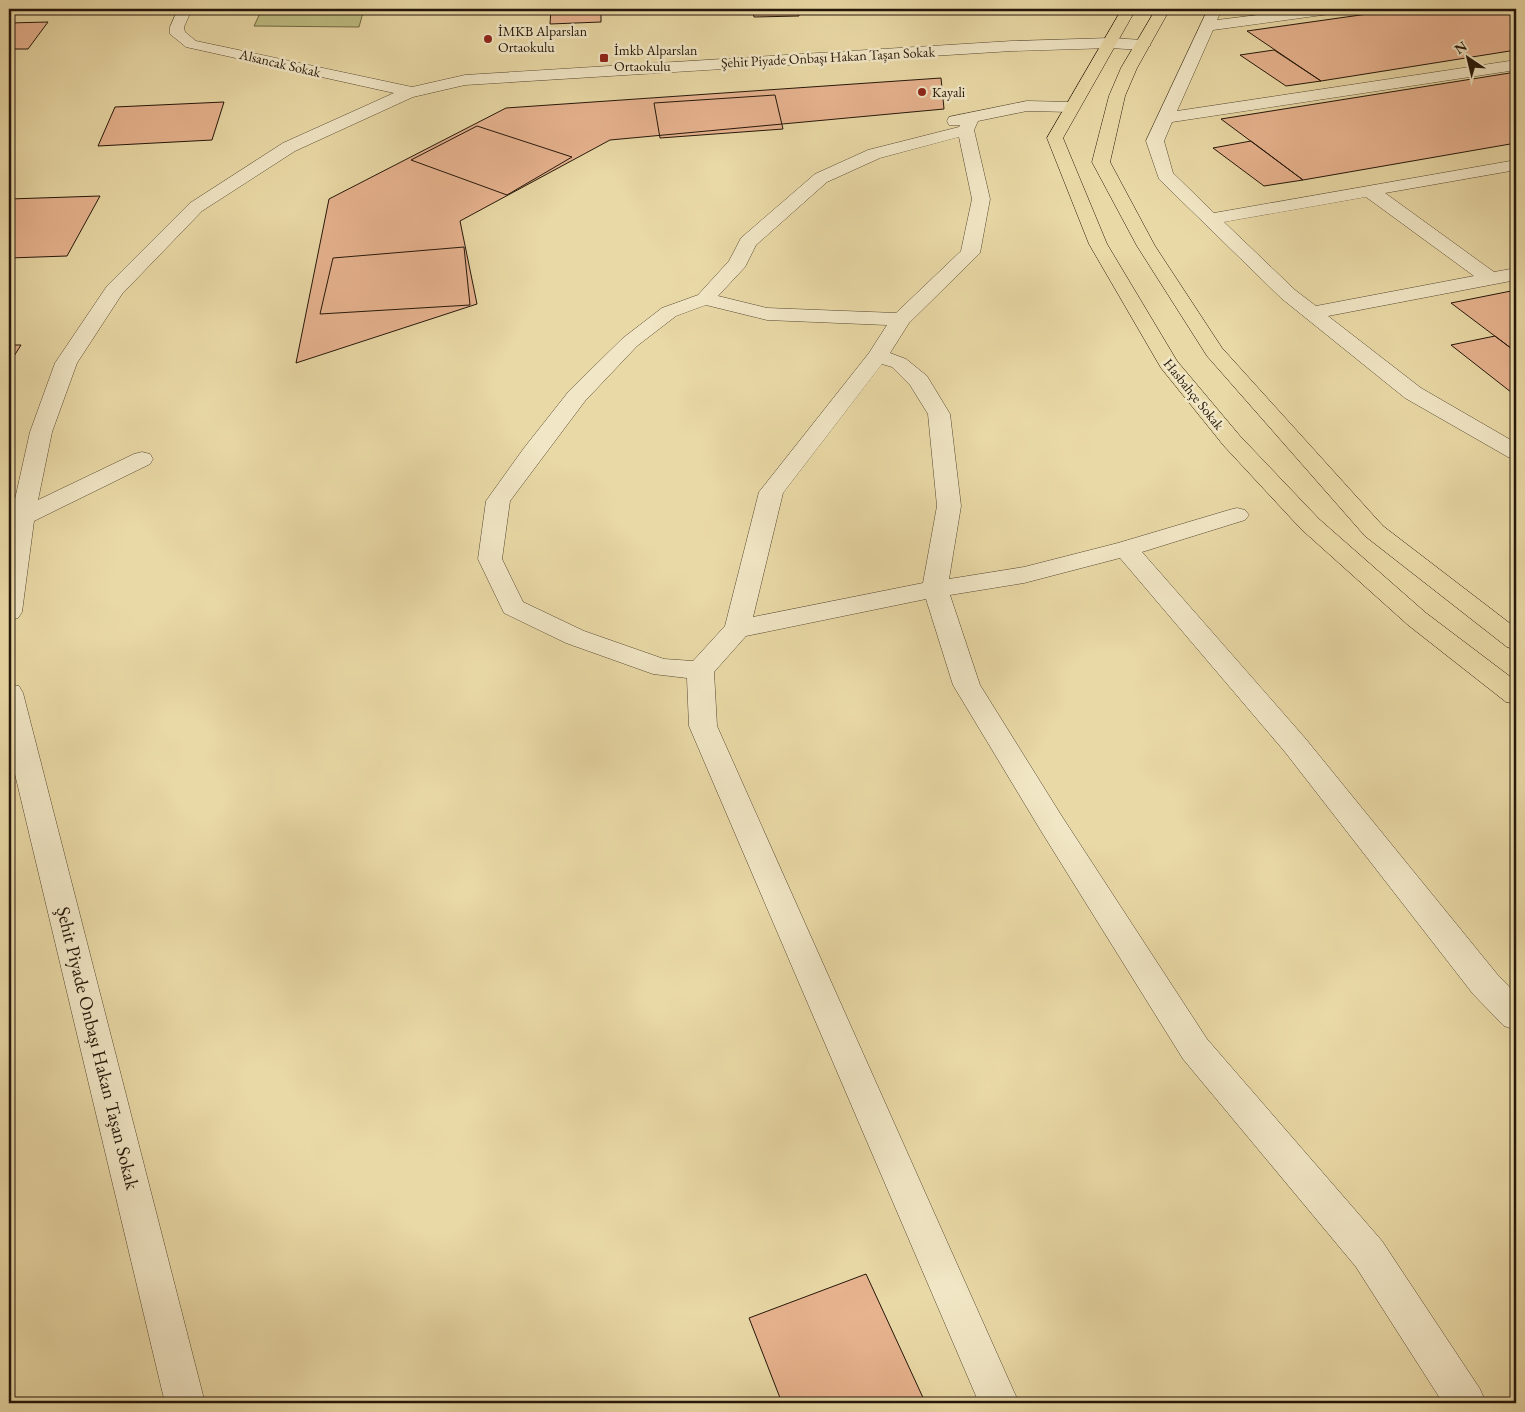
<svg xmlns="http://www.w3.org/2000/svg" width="1525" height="1412" font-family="'EB Garamond',serif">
  <rect width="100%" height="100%" fill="#e9d9a6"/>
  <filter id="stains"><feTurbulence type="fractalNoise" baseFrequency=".004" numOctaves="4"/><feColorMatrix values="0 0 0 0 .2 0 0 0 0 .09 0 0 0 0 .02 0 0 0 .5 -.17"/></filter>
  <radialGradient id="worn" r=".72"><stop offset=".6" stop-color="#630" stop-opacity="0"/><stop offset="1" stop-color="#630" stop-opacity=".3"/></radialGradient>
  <path fill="#bebd82" stroke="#716a46" d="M262 9H364L359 27 254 26Z"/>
  <path fill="#e7b38f" stroke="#241609" d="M551 9H601V22L550 24Z
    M752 9H797L799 16 754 17Z
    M1403 9H1516V50L1321 81 1247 31Z
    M48 22 28 49H9V23Z
    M1274 50 1321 81 1286 86 1240 55Z
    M1516 72V143L1303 180 1221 119Z
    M941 78 944 109 610 140 460 221 477 304 296 363 329 199 506 108Z
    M775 95 783 129 660 138 654 103Z
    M224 102 212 140 98 146 115 107Z
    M477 126 572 157 507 195 411 160Z
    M1251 141 1303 180 1264 186 1213 148Z
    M100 196 67 256 9 258V199Z
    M464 247 470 305 320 314 333 258Z
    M1516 290V352L1451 303Z
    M1495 336 1516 352V396L1451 345Z
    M9 345H21L9 364Z
    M866 1274 925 1402 782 1403 749 1318Z"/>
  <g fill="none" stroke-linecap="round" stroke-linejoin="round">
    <defs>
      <path id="minor" d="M178 9H192L184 27 185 32 196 41 412 87 465 75 1012 41 1110 38 1143 40 1151 45 1143 50 1110 48 1012 51 465 85 413 97 295 151 202 211 122 294 77 363 52 432 38 500 134 454 142 452 150 454 153 459 150 464 34 521 22 612 18 618 9 620V526L30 432 55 363 107 286 190 203 283 143 394 93 186 47 170 34V27Z
        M1208 9H1222L1217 20 1305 9H1344L1337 13 1213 30 1177 111 1516 60V70L1172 122 1164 141 1173 173 1214 213 1516 160V170L1385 193 1494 272 1516 268V280L1328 316 1421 388 1516 443V459L1508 457 1405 398 1281 298 1159 179 1146 141ZM1366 197 1474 276 1316 306 1295 290 1224 222Z
        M1027 101 1072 102 1080 107 1072 112 1027 111 978 121 974 130 990 199 980 253 909 323 890 353 906 359 927 376 950 414 961 506 949 579 1024 567 1118 543 1229 510 1237 508 1245 510 1249 515 1245 520 1142 552 1305 738 1497 974 1516 994V1030L1504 1026 1473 994 1285 752 1120 558 1024 583 950 595 980 685 1061 815 1207 1039 1382 1241 1480 1389 1486 1403H1443L1356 1267 1183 1059 1041 831 953 685 926 599 746 636 714 672 717 726 1019 1403H979L689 726 687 678 653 674 566 643 504 613 478 559 486 501 524 448 569 391 623 338 662 308 698 295 729 261 741 238 815 174 868 150 959 127 960 125H949L947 121 949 117ZM959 137 972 199 961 251 896 313 767 308 718 296 745 267 756 245 827 182 880 158ZM706 305 767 320 887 325 869 353 759 492 725 626 693 661 664 659 584 631 523 602 502 559 510 501 585 401 637 346 676 316ZM882 364 892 367 910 385 928 414 937 506 923 583 753 617 783 493Z
        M9 684 19 686 23 693 205 1403H165L9 749Z"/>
      <path id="major" d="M1122 9H1136L1063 138 1107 244 1177 361 1240 436 1319 519 1426 613 1516 681V704L1506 702 1408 625 1301 529 1224 446 1161 368 1089 244 1047 138Z
        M1156 9H1170L1137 68 1125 96 1110 162 1155 246 1222 348 1383 526 1516 628V650L1507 647 1365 536 1207 356 1137 246 1092 162 1109 96 1121 68Z"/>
    </defs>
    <use href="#minor" stroke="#554730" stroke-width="1"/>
    <use href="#major" stroke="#241609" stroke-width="1"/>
    <use href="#minor" fill="#f1e6c5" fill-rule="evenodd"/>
    <use href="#major" fill="#e9d9a6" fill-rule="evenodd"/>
  </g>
  <g fill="#8f2418" stroke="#f1e6c5" stroke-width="2">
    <circle cx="488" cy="39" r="5"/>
    <rect x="599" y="53" width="10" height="10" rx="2.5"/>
    <circle cx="922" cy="92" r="5"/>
  </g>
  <g text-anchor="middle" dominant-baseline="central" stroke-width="5" stroke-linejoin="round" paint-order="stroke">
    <g font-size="14" fill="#241609" stroke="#f1e6c5" text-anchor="start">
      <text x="498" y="31">İMKB Alparslan<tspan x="498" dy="16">Ortaokulu</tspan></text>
      <text x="614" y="50">İmkb Alparslan<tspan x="614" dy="16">Ortaokulu</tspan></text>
      <text x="932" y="92">Kayali</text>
    </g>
    <g font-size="14" fill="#241609" stroke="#f1e6c5">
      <text transform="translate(828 57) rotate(-3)">Şehit Piyade Onbaşı Hakan Taşan Sokak</text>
      <text transform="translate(280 63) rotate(13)">Alsancak Sokak</text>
      <text transform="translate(1194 394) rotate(51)">Hasbahçe Sokak</text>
    </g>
    <g font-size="19" fill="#241609" stroke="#f1e6c5">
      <text transform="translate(98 1048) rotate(76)">Şehit Piyade Onbaşı Hakan Taşan Sokak</text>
    </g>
  </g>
  <rect width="1525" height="1412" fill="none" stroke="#e9d9a6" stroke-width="30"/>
  <rect x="10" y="10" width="1505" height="1392" fill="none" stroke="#241609" stroke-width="2.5"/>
  <rect x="15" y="15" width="1495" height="1382" fill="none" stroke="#241609"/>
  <g transform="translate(1468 58) rotate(325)" stroke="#f1e6c5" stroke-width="4" paint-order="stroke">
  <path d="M0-4L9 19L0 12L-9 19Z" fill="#241609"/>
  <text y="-8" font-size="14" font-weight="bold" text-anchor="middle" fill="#241609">N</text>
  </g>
  <rect width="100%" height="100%" filter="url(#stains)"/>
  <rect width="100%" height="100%" fill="url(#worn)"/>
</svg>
